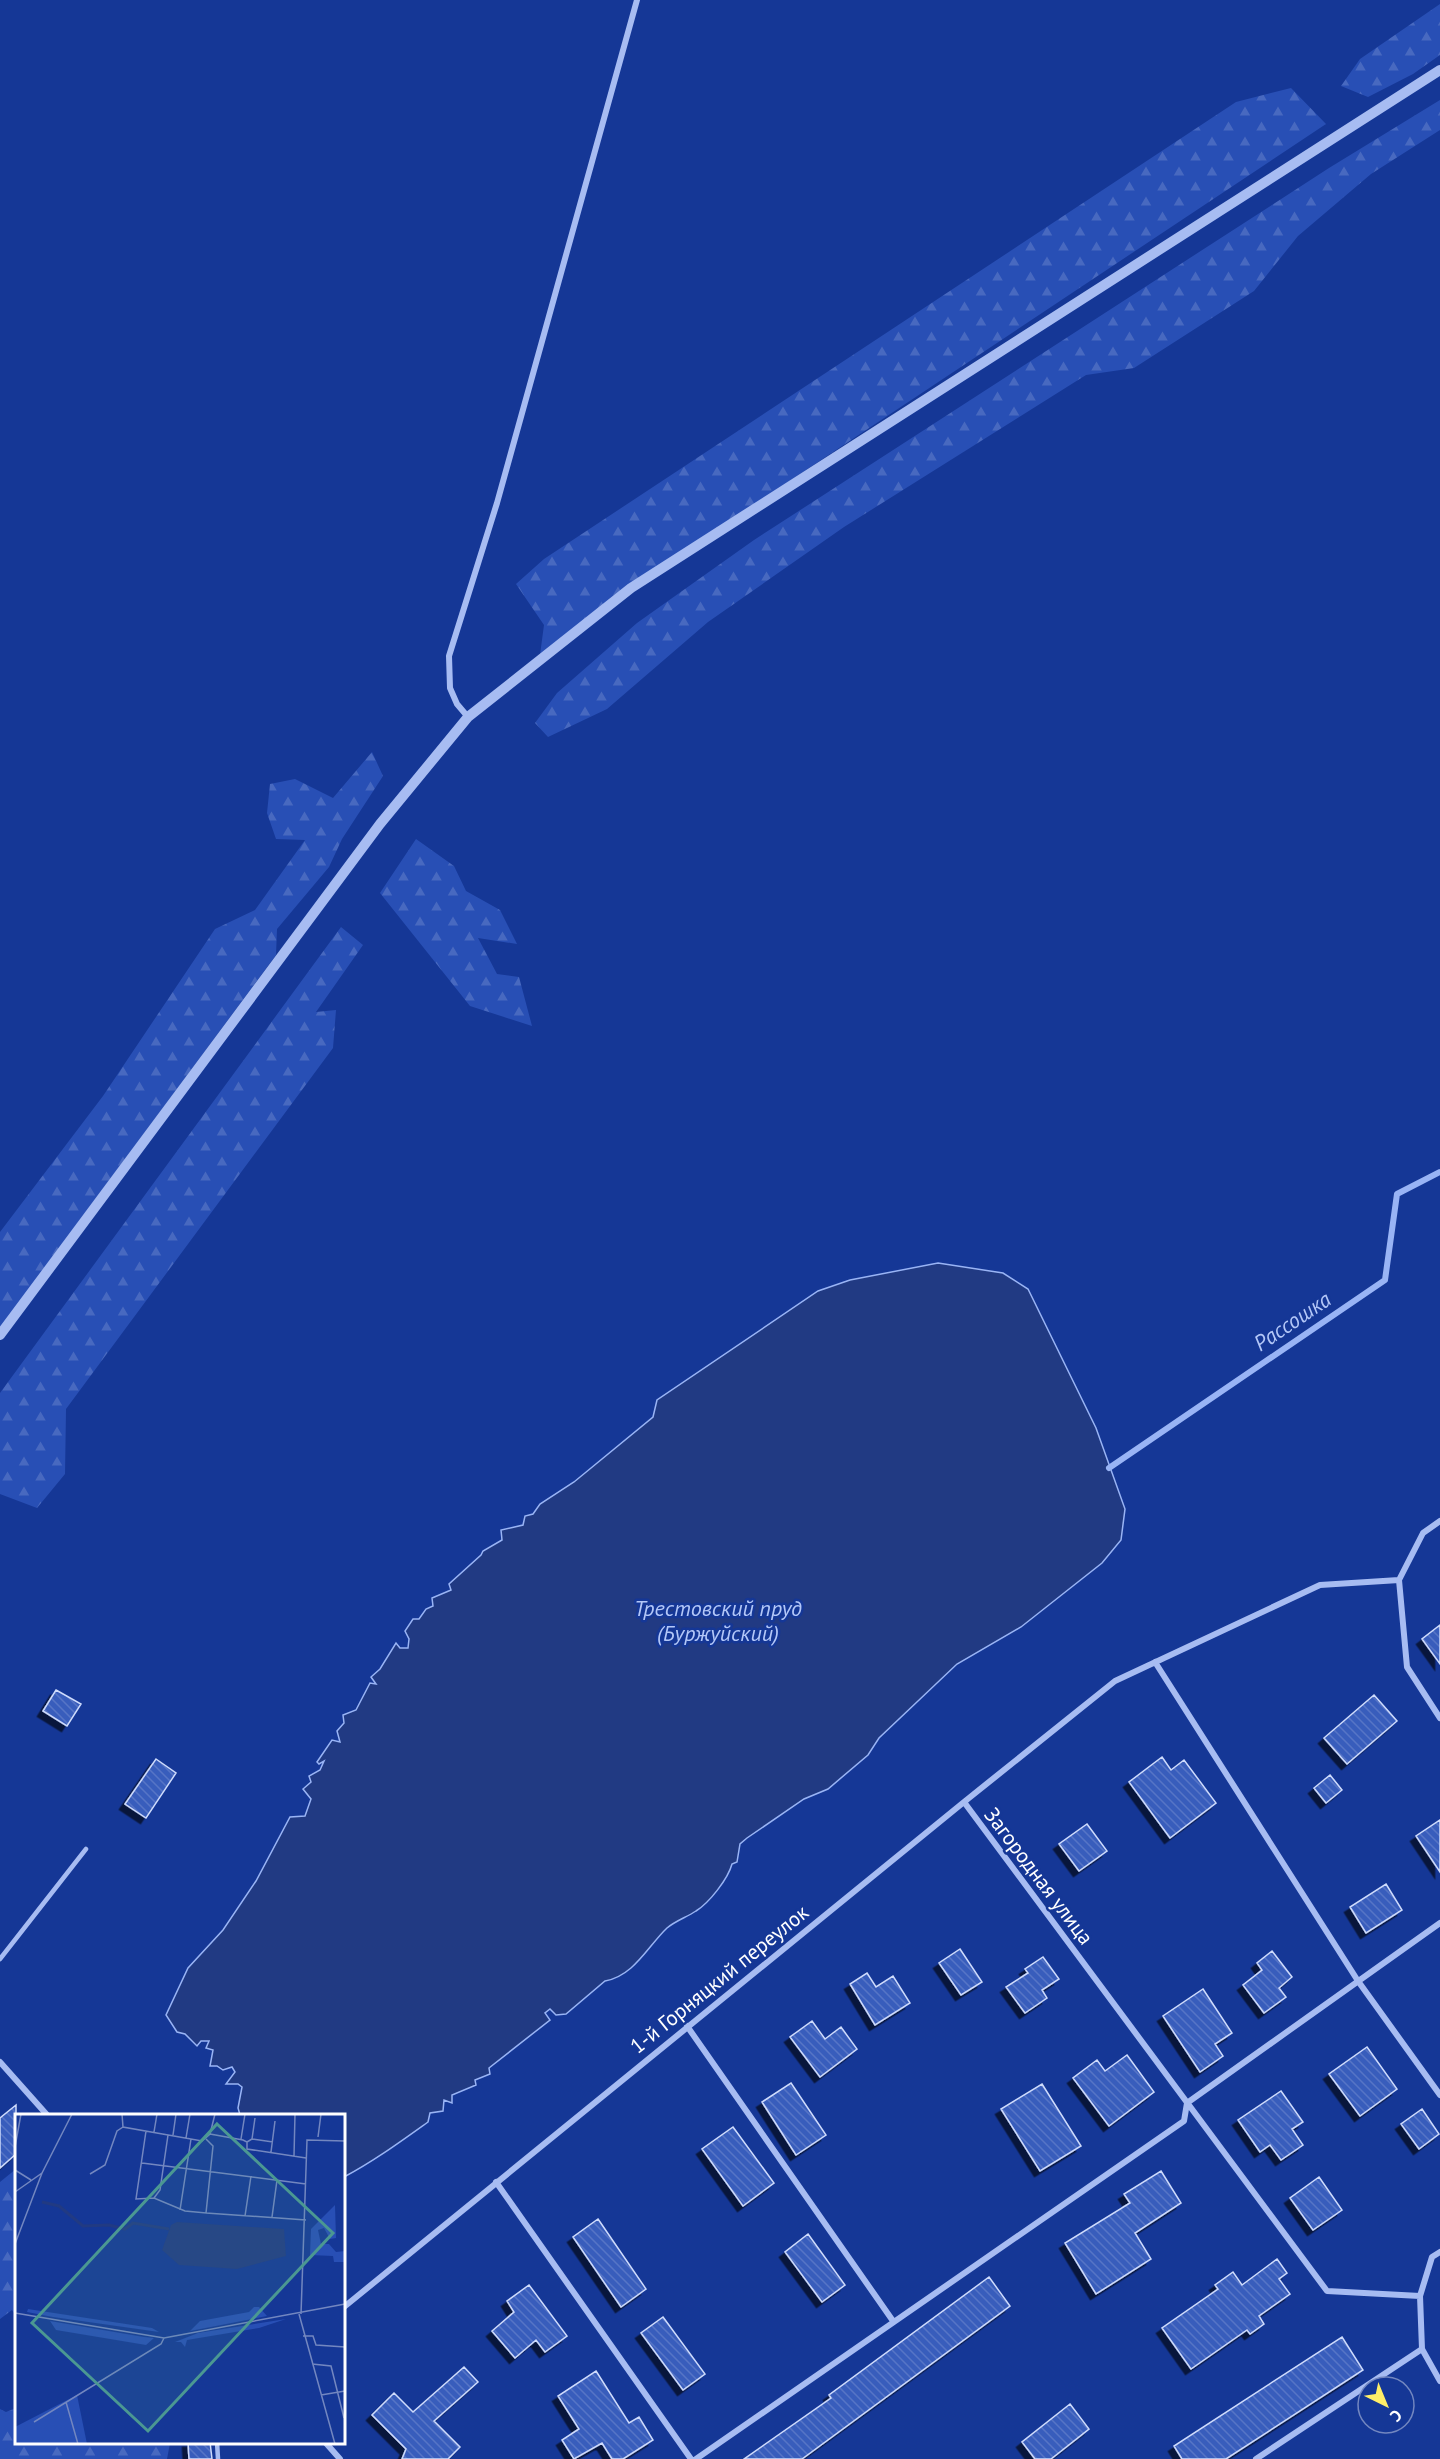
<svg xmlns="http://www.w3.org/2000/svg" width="1440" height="2459" font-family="'PT Sans',sans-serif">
  <defs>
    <pattern id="forest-firs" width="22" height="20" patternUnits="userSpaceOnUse" patternTransform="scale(1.5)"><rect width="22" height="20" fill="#284fb5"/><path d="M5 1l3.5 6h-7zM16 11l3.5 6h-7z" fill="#4869c0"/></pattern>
    <pattern id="building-back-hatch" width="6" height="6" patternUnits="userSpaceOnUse" patternTransform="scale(1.5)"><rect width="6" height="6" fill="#395dbc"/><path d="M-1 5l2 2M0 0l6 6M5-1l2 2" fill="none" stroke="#5775c6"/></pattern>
    <filter id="shadow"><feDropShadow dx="-5.5" dy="5.5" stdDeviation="0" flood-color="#0009"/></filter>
  </defs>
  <rect width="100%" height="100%" fill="#153796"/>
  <path fill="url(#forest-firs)" d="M1440 4V55L1413 74 1368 97 1341 86 1360 59Z
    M1291 88 1326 124 609 601 540 655 544 625 516 584 544 559 1236 102Z
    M1440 100V130L1371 174 1298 236 1254 291 1134 368 1086 375 844 527 708 622 607 709 548 737 535 723 557 693 637 623 754 540 1329 168Z
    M372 752 383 776 342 839 329 867 277 929 276 955 0 1328V1232L103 1096 215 929 255 910 305 840 276 839 267 813 270 784 295 779 333 798Z
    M416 839 454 866 466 891 500 910 517 944 478 938 497 974 519 977 532 1026 470 1006 380 893Z
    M341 927 363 945 316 1012 336 1010 333 1048 66 1409 65 1474 37 1508 0 1494V1393Z
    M16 2169V2316L12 2310 0 2319V2182Z
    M16 2408V2442L170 2443 167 2459H0V2409L6 2412Z"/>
  <path fill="#213a83" stroke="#99b4f5" stroke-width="1.5" d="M938 1263 1003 1273 1028 1289 1096 1428 1125 1509 1121 1540 1102 1563 1021 1627 957 1664 879 1738 868 1755 828 1789 804 1799 747 1838 740 1844 737 1862 732 1864C728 1879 709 1903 696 1911 687 1917 675 1921 667 1928 648 1946 634 1976 605 1981L566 2014 556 2015 550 2009 545 2013 550 2020 489 2068 490 2074 475 2080 476 2085 452 2095V2103L444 2100 443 2111 430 2113 428 2122C400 2142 374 2161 344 2177V2116L240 2115 238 2108 242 2087 238 2084H226L235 2072 232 2067 223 2070 217 2066H210L213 2050 206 2048 209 2041H201L197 2046 185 2034 177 2032 166 2015 188 1968 223 1930 256 1881 290 1817 305 1816 311 1799 303 1789 311 1782 309 1776 320 1770 324 1761 319 1764 317 1762 332 1740 340 1742 337 1731 344 1723 343 1715 356 1710 370 1683 376 1684 371 1677 380 1669 396 1643 400 1648H408L409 1639 405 1631 413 1619H419L426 1609 433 1606 432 1598 451 1590 449 1584 481 1555 483 1551 502 1540 501 1530 523 1525 525 1516 533 1514 540 1504 574 1482 653 1417 657 1400 818 1291 850 1280Z"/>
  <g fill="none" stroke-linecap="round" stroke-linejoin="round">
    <path stroke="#99b4f5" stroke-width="6" d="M1109 1468 1385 1280 1397 1194 1440 1172"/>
  </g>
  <path fill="url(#building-back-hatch)" stroke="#cedbfc" stroke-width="1.5" filter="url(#shadow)" d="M1440 1625V1664L1422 1639Z
    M56 1690 81 1704 67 1726 43 1711Z
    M1374 1695 1397 1721 1347 1764 1324 1738Z
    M1162 1757 1171 1770 1184 1760 1216 1803 1170 1838 1129 1782Z
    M156 1759 176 1773 146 1818 125 1804Z
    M1330 1775 1342 1790 1326 1803 1314 1788Z
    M1440 1820V1872L1416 1836Z
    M1087 1824 1107 1851 1079 1871 1059 1844Z
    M1386 1884 1402 1910 1366 1933 1350 1907Z
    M960 1949 982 1982 961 1995 939 1963Z
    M1272 1951 1292 1977 1279 1988 1286 1997 1264 2013 1243 1985 1262 1970 1257 1963Z
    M1043 1957 1059 1979 1042 1990 1047 1998 1025 2013 1006 1987 1028 1973 1025 1969Z
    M867 1973 876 1987 893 1976 910 2003 875 2025 850 1984Z
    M1203 1989 1232 2033 1215 2044 1223 2056 1200 2072 1163 2016Z
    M812 2021 825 2039 841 2027 857 2049 820 2077 790 2037Z
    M1367 2047 1397 2089 1360 2116 1329 2074Z
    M1127 2055 1154 2092 1109 2126 1073 2078 1097 2060 1105 2071Z
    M791 2083 826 2135 796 2155 762 2102Z
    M1042 2084 1081 2146 1040 2171 1001 2109Z
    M1281 2091 1303 2122 1292 2129 1303 2145 1281 2160 1270 2145 1260 2152 1238 2120Z
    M16 2105V2154L0 2168V2118Z
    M1422 2109 1439 2134 1419 2149 1401 2124Z
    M733 2127 774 2183 743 2206 702 2149Z
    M1161 2171 1181 2203 1135 2233 1151 2259 1096 2294 1065 2243 1130 2203 1124 2194Z
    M1319 2177 1342 2210 1313 2230 1290 2198Z
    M598 2219 646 2289 621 2307 573 2237Z
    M808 2234 845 2285 822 2302 785 2252Z
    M1277 2259 1287 2273 1279 2279 1290 2294 1259 2316 1264 2324 1250 2334 1247 2330 1191 2369 1162 2328 1218 2289 1215 2285 1233 2272 1242 2285Z
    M989 2277 1010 2306 802 2459H744L831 2398 829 2395Z
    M529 2285 567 2336 545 2352 536 2340 515 2358 492 2331 514 2312 507 2301Z
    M663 2317 705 2374 683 2390 641 2333Z
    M1342 2337 1363 2370 1226 2459H1182L1174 2446Z
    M464 2367 478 2382 434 2421 460 2447 448 2459H402L406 2449 372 2415 394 2393 413 2412Z
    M596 2371 629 2423 639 2417 653 2440 623 2459H612L602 2443 574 2459 562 2440 579 2429 558 2396Z
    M1070 2404 1089 2429 1051 2459H1035L1022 2442Z
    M188 2442H210L212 2459H189Z"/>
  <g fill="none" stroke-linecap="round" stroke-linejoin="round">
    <path stroke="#a7bcf2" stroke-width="4.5" d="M0 1959 86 1849
      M217 2442 218 2459"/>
    <path stroke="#a7bcf2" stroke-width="6" d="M468 717 457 704 450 688 449 656 497 503 637 0
      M1399 1580 1407 1667 1440 1718
      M1155 1662 1358 1981 1440 2095
      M687 2026 893 2321
      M0 2062 48 2116
      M496 2182 691 2459
      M1440 2252 1432 2257 1420 2296 1422 2349 1440 2381
      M1420 2296 1327 2291 964 1802 1115 1681 1320 1585 1399 1580 1423 1533 1440 1521
      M344 2307 964 1802
      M325 2442 340 2459
      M696 2459 1184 2121 1187 2103 1440 1923
      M1256 2459 1422 2349"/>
    <path stroke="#a7bcf2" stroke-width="10" d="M0 1335 380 824 468 717 631 588 1440 70"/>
  </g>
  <g text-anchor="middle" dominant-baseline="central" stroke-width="5" stroke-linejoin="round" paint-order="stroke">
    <g font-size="21" fill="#fff" stroke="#153796">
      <text transform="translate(1039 1876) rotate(53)">Загородная улица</text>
      <text transform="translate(719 1979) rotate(-39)">1-й Горняцкий переулок</text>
    </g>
    <g font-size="22" font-style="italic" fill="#b3c7f8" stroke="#153796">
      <text transform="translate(1292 1321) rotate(-34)">Рассошка</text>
      <text x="718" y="1608">Трестовский пруд<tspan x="718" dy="25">(Буржуйский)</tspan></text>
    </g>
  </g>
  <g transform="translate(15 2114)">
    <rect width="330" height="330" fill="#153796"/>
    <path d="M320 91 321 124 315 125 309 114 303 116 306 130H314L321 138 330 137V148H319L318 142 295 141 296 115ZM239 193H244L252 202 175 217 185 207 234 198ZM13 195 137 214 144 218 38 203 12 198ZM271 205 244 214 172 226 170 233 166 228H160L183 219ZM35 207 129 223 139 224 131 231 41 216Z" fill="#284fb5"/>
    <path d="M62 281 72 330H0V313Z" fill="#284fb5"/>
    <path d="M162 108 269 115 271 142 222 155 164 151 147 136 156 111Z" fill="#213a83"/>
    <path fill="none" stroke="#213a83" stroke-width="3" d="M27 88 44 92 68 112 94 111 110 115 118 109 154 115"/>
    <path fill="none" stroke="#7387c0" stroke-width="1.5" d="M107 0 108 13 187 27 195 20 200 0M131 17 121 85 139 84 170 97 191 99 198 32 191 25M139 18 142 0M195 20 228 26 232 28V35L291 44M158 21 161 0M303 23 306 0M171 24 175 0M226 25 230 0M237 25 258 28M232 28 237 25 240 4M0 33 6 0M256 38 260 7M279 42 280 0M127 49 291 70M0 56 16 66M75 60 90 51 102 17 108 13M0 78 27 59 57 0M139 84 145 76 153 21M165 96 176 25M191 99 291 106M230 102 236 62M257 103 262 66M0 130 27 59M0 199 149 224 330 190M284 200 320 330M286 200 292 26 330 27M288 222H298L301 231 330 233M297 250 316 252 329 304M306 281 330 277M51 288 63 330M19 308 146 230 149 224"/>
    <path fill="#4b9892" fill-opacity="0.15" stroke="#4b9892" stroke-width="3" d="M202 10 318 119 133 317 17 209Z"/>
    <rect width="330" height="330" fill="none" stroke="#fff" stroke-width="3"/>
  </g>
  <g transform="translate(1386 2405) rotate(137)"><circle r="28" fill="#153796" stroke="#7387c0" stroke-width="1.5"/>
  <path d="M0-4.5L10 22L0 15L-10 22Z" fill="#ffee68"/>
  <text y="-9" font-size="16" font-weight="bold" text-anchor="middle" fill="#ffffff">С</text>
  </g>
</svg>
